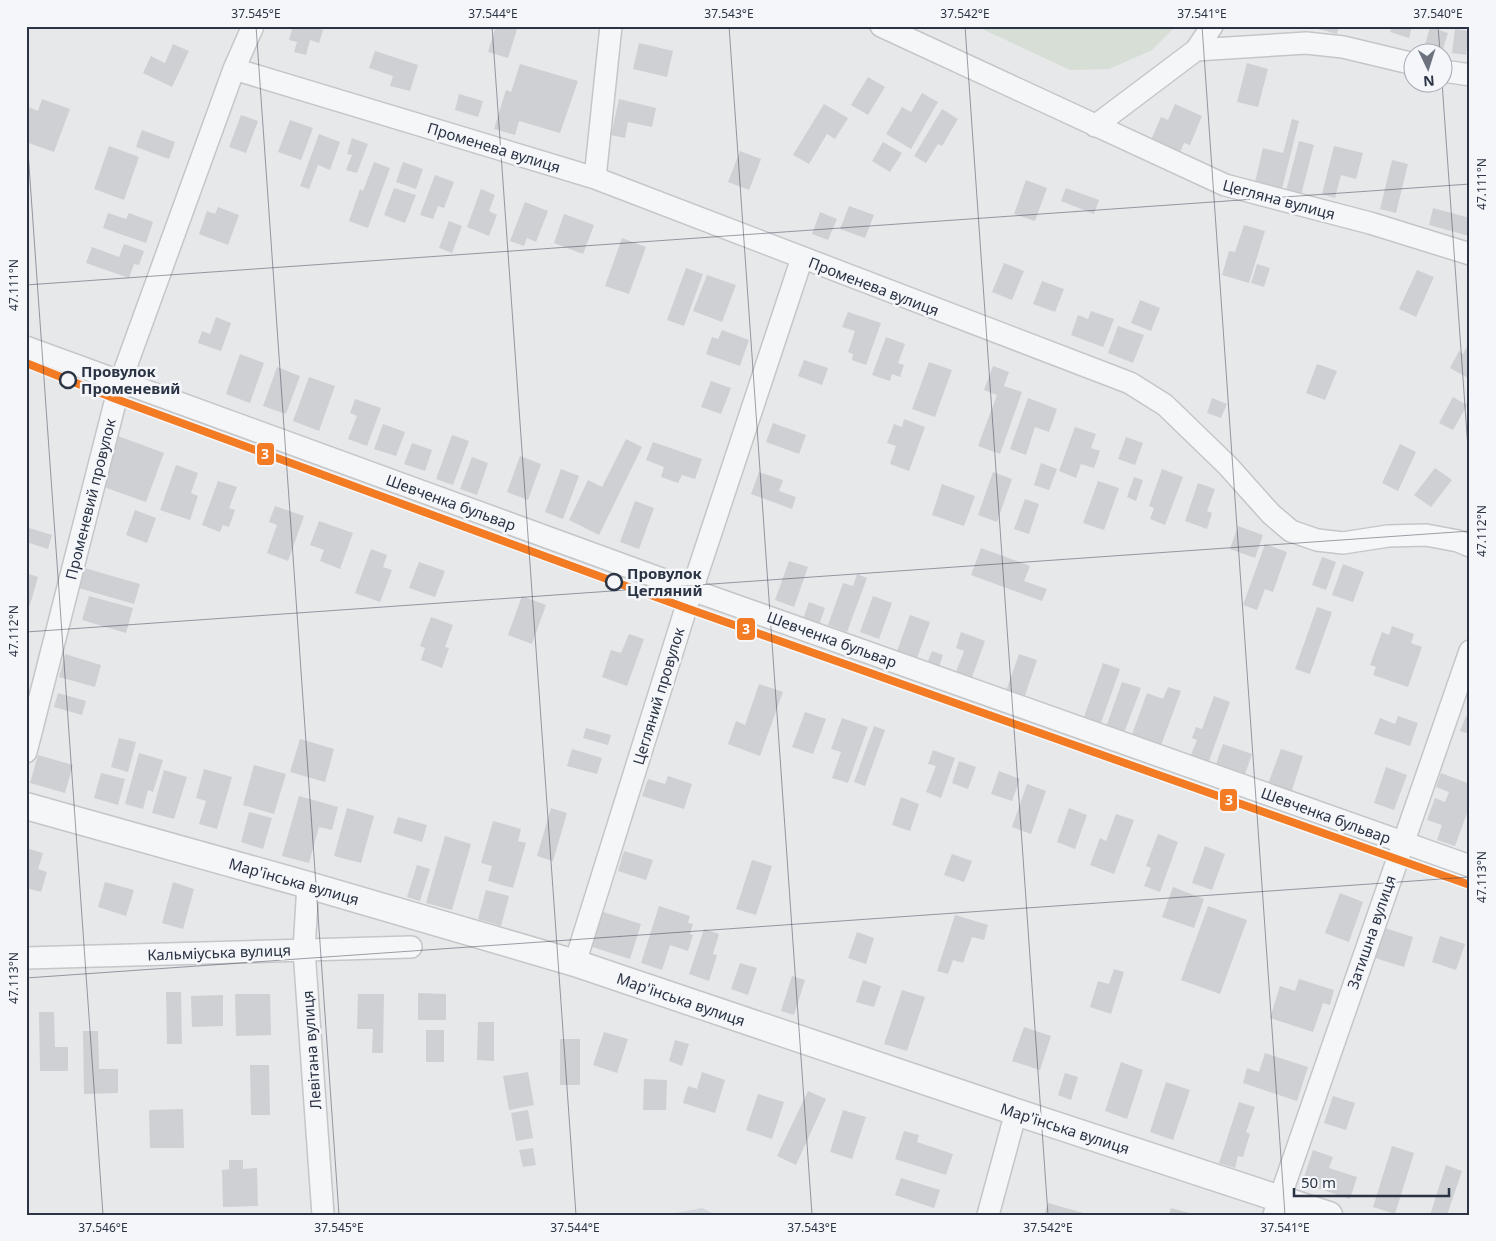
<svg xmlns="http://www.w3.org/2000/svg" width="1496" height="1241" font-family="'Noto Sans',sans-serif">
  <rect width="100%" height="100%" fill="#e6e8ea"/>
  <path fill="#d4d7dd" d="M702 1208 717 1215H665Z"/>
  <path fill="#d6ded6" d="M976 26H1176L1152 50 1109 69 1070 70Z"/>
  <path fill="#ced0d3" d="M293 26H310L323 30 319 43 310 40 306 55 294 52 297 42 289 40Z
    M496 26H518L508 58 488 52Z
    M1316 26H1339L1337 34 1315 28Z
    M1392 26H1412L1409 38 1390 32Z
    M1430 27 1448 33 1442 52H1423Z
    M1455 29 1469 31 1466 55 1452 53Z
    M639 43 673 51 667 77 633 69Z
    M173 44 189 51 172 87 143 73 151 56 165 63Z
    M375 51 418 65 410 91 390 86 393 76 369 68Z
    M1247 63 1268 69 1258 107 1237 102Z
    M520 64 578 81 560 133 519 121 515 135 494 129 506 90 511 92Z
    M868 77 885 87 868 115 851 105Z
    M922 93 938 102 911 149 886 134 902 107 911 112Z
    M459 94 483 101 478 117 455 110Z
    M42 99 70 109 54 152 26 142V106L38 111Z
    M619 99 656 108 652 127 628 122 625 138 611 135Z
    M824 104 848 118 835 139 827 134 809 164 793 155Z
    M1175 104 1202 116 1190 145 1184 143 1180 152 1151 140 1161 117 1168 120Z
    M942 109 958 119 942 146 938 144 926 163 914 156Z
    M241 115 258 121 246 153 229 147Z
    M1292 119 1299 121 1282 189 1255 182 1263 148 1283 153Z
    M290 120 313 128 301 160 278 152Z
    M142 130 175 142 169 159 136 147Z
    M319 134 340 142 330 170 318 165 309 189 300 186Z
    M352 138 368 144 357 173 346 170 352 155 347 154Z
    M1299 141 1314 145 1301 195 1286 191Z
    M883 142 902 153 890 172 872 161Z
    M109 146 139 157 124 200 94 189Z
    M1334 146 1363 153 1356 179 1341 175 1335 198 1322 194Z
    M740 151 761 159 749 190 728 182Z
    M1392 160 1408 164 1396 213 1380 209Z
    M374 162 390 168 368 228 349 221 360 189 363 191Z
    M403 162 423 169 416 189 396 182Z
    M435 175 454 182 444 208 438 206 433 219 420 215Z
    M1026 180 1047 188 1035 221 1014 214Z
    M394 188 416 195 405 223 384 215Z
    M1066 188 1099 200 1094 214 1061 201Z
    M481 189 495 195 489 211 497 215 489 236 467 227Z
    M525 202 548 211 536 242 527 238 524 246 510 241Z
    M849 206 874 215 865 238 840 229Z
    M218 207 239 215 228 245 199 234 207 211 215 214Z
    M1433 208 1470 218 1469 236 1429 225Z
    M820 212 837 219 828 240 812 234Z
    M108 213 126 219 129 213 153 222 146 243 103 228Z
    M564 214 594 225 583 254 554 243Z
    M449 221 462 226 452 253 439 248Z
    M1244 225 1265 231 1249 283 1222 275 1229 251 1235 252Z
    M622 238 646 247 629 294 605 286Z
    M124 244 144 251 139 265 134 264 129 278 86 263 92 247 119 257Z
    M1004 263 1024 271 1012 300 992 292Z
    M1257 264 1270 268 1264 287 1251 283Z
    M686 268 703 274 684 326 667 320Z
    M1417 270 1434 277 1416 317 1399 309Z
    M707 275 736 285 722 322 693 311Z
    M1042 281 1064 289 1055 312 1033 304Z
    M1140 300 1160 308 1151 331 1131 323Z
    M1091 311 1114 319 1103 347 1071 335 1078 315 1088 319Z
    M848 312 881 323 866 365 852 360 853 354 848 352 855 331 842 327Z
    M216 317 231 323 221 351 198 343 202 331 210 334Z
    M1118 326 1144 335 1133 363 1108 353Z
    M722 330 749 340 740 366 706 354 712 337 718 339Z
    M886 337 905 344 898 363 904 365 900 377 892 374 890 381 872 375Z
    M1470 341V379L1450 368 1459 351 1463 354Z
    M240 354 264 363 250 403 226 394Z
    M804 360 828 368 822 385 798 376Z
    M929 362 952 370 935 417 912 409Z
    M1317 364 1337 371 1325 400 1306 393Z
    M993 366 1009 372 1004 386 1022 392 1000 454 978 446 997 395 984 390Z
    M277 367 300 376 286 414 263 406Z
    M309 377 335 386 319 431 293 421Z
    M711 381 731 388 721 414 701 407Z
    M1453 397 1467 405 1453 430 1439 423Z
    M1028 398 1057 409 1049 432 1035 427 1026 455 1010 449Z
    M1212 398 1227 404 1221 418 1207 413Z
    M355 399 381 408 367 446 348 439 357 416 350 413Z
    M904 419 925 427 909 471 890 464 896 446 887 443 894 424 902 427Z
    M773 423 806 435 799 454 766 442Z
    M383 424 405 432 396 456 374 449Z
    M1075 427 1096 434 1091 448 1100 451 1094 468 1081 464 1076 478 1059 471Z
    M452 435 469 441 453 485 436 479Z
    M118 436 164 453 146 502 101 486Z
    M1126 437 1143 443 1135 465 1118 459Z
    M626 439 642 447 599 535 569 520 588 480 602 487Z
    M653 442 702 459 695 479 682 475 678 483 661 477 664 467 646 460Z
    M412 443 432 450 425 471 404 464Z
    M1400 444 1416 452 1398 491 1382 483Z
    M520 456 541 464 528 500 507 492Z
    M472 457 488 463 477 495 460 489Z
    M1041 463 1057 469 1049 490 1034 485Z
    M176 465 198 473 191 493 198 496 190 520 160 510Z
    M1435 468 1452 480 1431 507 1414 495Z
    M561 469 579 476 563 519 545 512Z
    M1162 469 1183 477 1165 525 1150 519 1154 508 1149 506Z
    M759 472 783 480 779 491 796 497 792 509 751 494Z
    M993 472 1012 479 997 522 978 515Z
    M1134 477 1143 480 1136 501 1127 497Z
    M218 481 237 487 229 508 235 510 229 527 223 525 220 532 202 525Z
    M1098 481 1119 488 1104 530 1083 523Z
    M1198 483 1215 489 1207 511 1212 513 1207 529 1185 521Z
    M942 484 975 496 964 526 932 515Z
    M1025 499 1039 504 1029 534 1014 529Z
    M635 501 654 508 639 549 620 542Z
    M275 506 304 516 288 561 267 553 277 525 269 522Z
    M135 510 156 518 147 543 126 535Z
    M319 521 353 533 340 569 320 561 324 550 310 545Z
    M1238 526 1263 535 1255 558 1230 549Z
    M26 527 52 535 48 549 26 542Z
    M1265 544 1287 552 1273 592 1265 589 1257 610 1243 605Z
    M981 548 1030 566 1024 581 1047 589 1042 601 971 575Z
    M371 549 387 555 383 567 392 570 380 602 355 593Z
    M1322 557 1336 562 1326 590 1312 585Z
    M789 561 808 567 794 607 775 600Z
    M419 562 445 571 435 597 409 588Z
    M1343 564 1364 572 1353 602 1332 595Z
    M81 567 140 584 134 604 75 587Z
    M26 573 38 577 30 605 26 604Z
    M857 574 867 578 847 632 828 625 843 583 853 586Z
    M89 596 133 608 126 633 82 620Z
    M522 596 546 605 532 644 508 635Z
    M873 596 892 603 879 639 860 632Z
    M809 602 825 608 819 625 803 619Z
    M1317 607 1332 612 1310 674 1295 669Z
    M910 615 930 622 916 661 896 654Z
    M431 617 453 625 445 647 449 648 442 668 421 660 425 648 420 646Z
    M1392 626 1414 634 1411 643 1422 647 1408 687 1373 675 1376 667 1370 665 1382 632 1389 635Z
    M961 632 985 641 971 680 955 674 964 651 956 648Z
    M629 634 644 639 627 686 602 677 611 650 621 653Z
    M932 651 943 655 938 670 926 666Z
    M65 654 101 665 95 687 59 677Z
    M1019 654 1037 660 1024 698 1006 691Z
    M1103 663 1120 669 1101 723 1084 717Z
    M1122 682 1141 688 1124 733 1106 727Z
    M759 684 783 692 760 756 728 744 736 721 745 725Z
    M1168 687 1181 691 1160 748 1131 737 1147 693 1163 699Z
    M58 693 86 701 82 715 54 707Z
    M1214 696 1230 702 1208 764 1190 757 1197 740 1192 738 1196 727 1202 729Z
    M805 712 826 719 813 754 792 747Z
    M1398 716 1418 723 1410 746 1374 734 1380 718 1395 724Z
    M1466 716 1470 718V734L1460 731Z
    M842 718 868 727 848 783 832 778 841 752 831 749Z
    M874 726 885 730 865 786 854 782Z
    M586 728 611 735 608 745 583 738Z
    M119 738 136 742 128 772 111 767Z
    M300 739 334 749 325 782 290 772Z
    M1223 744 1252 754 1244 777 1215 767Z
    M572 749 602 758 597 774 567 766Z
    M1281 749 1303 756 1291 793 1268 784Z
    M933 750 955 758 941 798 926 792 936 766 928 764Z
    M139 753 163 760 153 792 148 790 143 809 125 804Z
    M38 755 73 765 65 793 30 783Z
    M959 761 976 767 968 789 952 783Z
    M254 765 286 774 274 814 243 805Z
    M1386 767 1407 775 1394 810 1374 803Z
    M204 769 232 777 217 829 199 824 206 801 196 798Z
    M164 770 187 777 174 819 152 813Z
    M999 771 1020 779 1012 801 991 794Z
    M101 773 125 779 118 805 94 798Z
    M1441 773 1470 784V805L1455 846 1437 840 1442 825 1427 820 1435 798 1445 802 1449 792 1436 787Z
    M668 776 692 784 684 809 642 796 648 779 665 784Z
    M1027 784 1046 791 1031 834 1012 827Z
    M299 796 338 807 332 830 319 827 309 863 282 856Z
    M901 797 919 804 910 831 892 825Z
    M347 808 374 816 361 863 334 856Z
    M551 808 567 813 553 861 537 856Z
    M1069 808 1087 815 1075 849 1057 842Z
    M249 812 272 818 263 849 241 842Z
    M1116 814 1134 820 1114 874 1090 865 1100 838 1106 841Z
    M398 817 427 825 422 842 393 833Z
    M493 821 521 829 518 841 526 843 513 888 488 881 492 866 481 863Z
    M1158 834 1178 842 1160 892 1144 886 1151 868 1146 866Z
    M445 836 471 844 452 910 426 903Z
    M1205 846 1225 854 1212 890 1192 883Z
    M26 848 43 853 38 869 47 872 41 892 26 888Z
    M624 851 653 860 646 880 618 871Z
    M952 854 972 861 964 882 944 875Z
    M752 860 772 866 756 915 736 909Z
    M417 865 430 869 420 901 407 897Z
    M105 882 134 890 126 916 98 907Z
    M173 882 194 889 183 929 162 923Z
    M1173 887 1204 899 1194 928 1162 917Z
    M486 890 509 896 501 926 478 919Z
    M1340 893 1363 902 1349 942 1325 933Z
    M659 906 690 916 688 923 693 924 690 934 693 935 688 951 670 945 662 970 641 963Z
    M1208 906 1247 920 1220 994 1181 980Z
    M597 910 641 924 630 959 586 945Z
    M955 915 988 925 984 940 972 937 963 963 953 960 948 974 937 971Z
    M1385 928 1413 937 1404 967 1375 958Z
    M704 929 719 934 713 954 717 955 709 981 689 974Z
    M857 932 874 938 866 964 848 958Z
    M1440 936 1465 944 1456 970 1432 962Z
    M740 963 757 968 748 995 731 989Z
    M1114 969 1124 972 1111 1014 1090 1007 1098 981 1109 984Z
    M792 976 805 980 794 1015 781 1011Z
    M1299 979 1334 990 1330 1005 1323 1003 1313 1032 1270 1018 1280 986 1295 991Z
    M863 980 881 986 874 1007 856 1002Z
    M902 990 925 997 907 1051 884 1044Z
    M166 992H181L182 1044H167Z
    M418 993 446 994V1020H418Z
    M235 994H270L271 1035 236 1036Z
    M358 994H384L383 1053H372L373 1029H357Z
    M223 995V1026L192 1027 191 996Z
    M39 1012H54L55 1047H68V1071H40Z
    M478 1022H494V1061L477 1060Z
    M1024 1027 1051 1036 1040 1070 1012 1061Z
    M426 1030H444V1062H426Z
    M83 1031H98L99 1069H118V1093L84 1094Z
    M604 1032 628 1039 617 1073 593 1065Z
    M560 1039H580V1085H560Z
    M675 1040 689 1044 682 1066 669 1061Z
    M1265 1053 1308 1067 1297 1101 1243 1083 1247 1068 1259 1072Z
    M1121 1062 1143 1070 1127 1119 1105 1111Z
    M250 1065H269L270 1115H251Z
    M528 1072 534 1105 509 1110 503 1076Z
    M702 1072 725 1080 715 1113 683 1103 688 1086 697 1089Z
    M1065 1073 1078 1077 1071 1100 1058 1095Z
    M644 1079 667 1080 666 1110H643Z
    M1166 1082 1190 1090 1173 1140 1150 1132Z
    M808 1091 826 1099 796 1165 777 1156Z
    M758 1094 784 1102 772 1139 746 1130Z
    M1333 1096 1355 1103 1346 1130 1324 1123Z
    M1239 1102 1255 1107 1246 1132 1250 1134 1243 1157 1238 1156 1235 1168 1219 1163Z
    M183 1109 184 1148H150L149 1110Z
    M528 1110 533 1138 516 1141 511 1113Z
    M843 1110 866 1117 852 1159 830 1152Z
    M904 1131 919 1135 917 1142 953 1154 946 1175 895 1159Z
    M1392 1146 1414 1153 1395 1214 1373 1207Z
    M533 1148 536 1165 523 1167 519 1150Z
    M1313 1150 1333 1157 1329 1168 1357 1177 1350 1199 1302 1183Z
    M229 1160H243V1169L257 1168 258 1206 223 1207 222 1170 229 1169Z
    M1446 1165 1462 1171 1447 1215H1430Z
    M901 1178 940 1190 934 1208 895 1195Z
    M1048 1203 1087 1214V1215H1044Z
    M1171 1208 1193 1214V1215H1169Z"/>
  <g fill="none" stroke-linecap="round" stroke-linejoin="round">
    <defs>
      <path id="minor" d="M881 26 1225 185 1370 223 1470 254
        M1196 50 1212 26
        M234 69 595 178 1130 383 1165 405 1228 466 1271 514 1291 531 1317 540 1343 543 1388 536 1426 535 1458 541 1470 546
        M1444 71 1470 75
        M1095 126 1196 50 1306 43 1343 47 1414 64
        M595 178 611 26
        M26 347 692 590 1470 866
        M26 752 120 383 234 69 253 26
        M308 885 304 950 323 1215
        M26 958 411 947
        M575 963 686 608 802 258
        M988 1215 1016 1112
        M1274 1215 1470 651"/>
      <path id="tertiary" d="M26 806 308 885 575 963 1016 1112 1329 1215"/>
    </defs>
    <use href="#minor" stroke="#c4c6c8" stroke-width="24"/>
    <use href="#tertiary" stroke="#c4c6c8" stroke-width="29"/>
    <use href="#minor" stroke="#f5f6f7" stroke-width="21"/>
    <use href="#tertiary" stroke="#f5f6f7" stroke-width="26"/>
    <defs>
      <path id="tram-1" d="M26 363 116 399 686 608 1470 885"/>
    </defs>
    <use href="#tram-1" stroke="#f4f6f9" stroke-width="11"/>
    <use href="#tram-1" stroke="#f37b24" stroke-width="8"/>
  </g>
  <path fill="none" stroke="#2b3445" stroke-width="1" stroke-opacity="0.45" d="M256 26 339 1215M492 26 576 1215M729 26 812 1215M965 26 1048 1215M1202 26 1285 1215M1438 26 1440 52M1442 82 1470 477M26 123 103 1215M26 285 1470 184M26 632 1470 531M26 978 1470 877"/>
  <g fill="#f4f6f9" stroke="#2b3445" stroke-width="2.5">
    <circle cx="68" cy="380" r="8"/>
    <circle cx="614" cy="582" r="8"/>
  </g>
  <g text-anchor="middle" dominant-baseline="central" stroke-width="5" stroke-linejoin="round" paint-order="stroke">
    <g font-size="15" fill="#2b3445" stroke="#f4f6f9">
      <text transform="translate(494 147) rotate(17)">Променева вулиця</text>
      <text transform="translate(1279 199) rotate(15)">Цегляна вулиця</text>
      <text transform="translate(874 286) rotate(21)">Променева вулиця</text>
      <text transform="translate(90 499) rotate(-76)">Променевий провулок</text>
      <text transform="translate(451 502) rotate(20)">Шевченка бульвар</text>
      <text transform="translate(832 639) rotate(20)">Шевченка бульвар</text>
      <text transform="translate(658 696) rotate(-73)">Цегляний провулок</text>
      <text transform="translate(1326 815) rotate(20)">Шевченка бульвар</text>
      <text transform="translate(294 881) rotate(16)">Мар'їнська вулиця</text>
      <text transform="translate(1371 932) rotate(-71)">Затишна вулиця</text>
      <text transform="translate(219 952) rotate(-2)">Кальміуська вулиця</text>
      <text transform="translate(681 999) rotate(19)">Мар'їнська вулиця</text>
      <text transform="translate(311 1050) rotate(-94)">Левітана вулиця</text>
      <text transform="translate(1065 1128) rotate(18)">Мар'їнська вулиця</text>
    </g>
    <g font-size="15" font-weight="bold" fill="#2b3445" stroke="#f4f6f9" text-anchor="start">
      <text x="81" y="371">Провулок<tspan x="81" dy="17">Променевий</tspan></text>
      <text x="627" y="573">Провулок<tspan x="627" dy="17">Цегляний</tspan></text>
    </g>
  </g>
  <g stroke="#f4f6f9" stroke-width="2">
    <rect x="256" y="442" width="19" height="24" rx="5" fill="#f37b24"/>
    <rect x="736" y="617" width="20" height="24" rx="5" fill="#f37b24"/>
    <rect x="1219" y="788" width="19" height="24" rx="5" fill="#f37b24"/>
  </g>
  <g font-size="14" text-anchor="middle" font-weight="bold" fill="#fff">
    <text x="265" y="459">3</text>
    <text x="746" y="634">3</text>
    <text x="1229" y="805">3</text>
  </g>
  <rect width="1496" height="1241" fill="none" stroke="#f4f6f9" stroke-width="55"/>
  <g transform="translate(1428 68) rotate(176)"><circle r="24" fill="#f4f6f9" stroke="#a4a8b1"/>
  <path d="M0-4L9 19L0 12L-9 19Z" fill="#6c737f"/>
  <text y="-8" font-size="14" font-weight="bold" text-anchor="middle" fill="#2b3445">N</text>
  </g>
  <path d="M1294 1188v8h155v-8" fill="none" stroke="#2b3445" stroke-width="2.5"/>
  <text x="1301" y="1188" font-size="15" fill="#2b3445" stroke="#f4f6f9" stroke-width="4" paint-order="stroke">50 m</text>
  <rect x="28" y="28" width="1440" height="1186" fill="none" stroke="#2b3445" stroke-width="2"/>
  <g font-size="12" text-anchor="middle" fill="#2b3445">
    <text x="256" y="18">37.545°E</text>
    <text x="493" y="18">37.544°E</text>
    <text x="729" y="18">37.543°E</text>
    <text x="965" y="18">37.542°E</text>
    <text x="1202" y="18">37.541°E</text>
    <text x="1438" y="18">37.540°E</text>
    <text transform="translate(1482 184) rotate(-90)" y="4">47.111°N</text>
    <text transform="translate(14 285) rotate(-90)" y="4">47.111°N</text>
    <text transform="translate(1482 531) rotate(-90)" y="4">47.112°N</text>
    <text transform="translate(14 631) rotate(-90)" y="4">47.112°N</text>
    <text transform="translate(1482 877) rotate(-90)" y="4">47.113°N</text>
    <text transform="translate(14 978) rotate(-90)" y="4">47.113°N</text>
    <text x="103" y="1232">37.546°E</text>
    <text x="339" y="1232">37.545°E</text>
    <text x="575" y="1232">37.544°E</text>
    <text x="812" y="1232">37.543°E</text>
    <text x="1048" y="1232">37.542°E</text>
    <text x="1285" y="1232">37.541°E</text>
  </g>
</svg>
